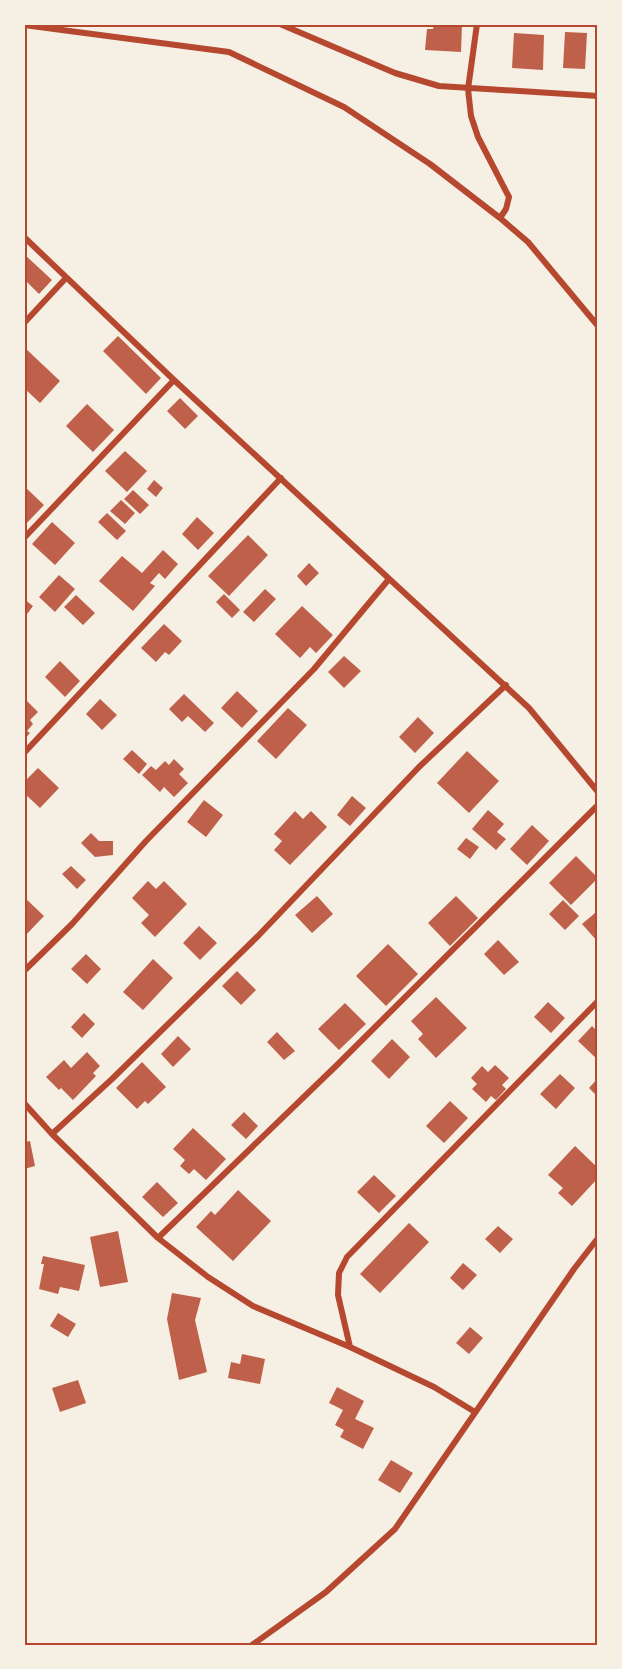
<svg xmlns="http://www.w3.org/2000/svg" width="622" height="1669" font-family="Inter,sans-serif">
  <rect width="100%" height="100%" fill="#f6efe4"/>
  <path fill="#bf614a" d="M434 24H462L461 52 425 50 427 29H433Z
    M565 32 587 33 585 69 563 68Z
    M514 33 544 35 543 70 512 68Z
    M24 254 52 280 39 294 24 279Z
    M118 336 161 378 146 394 103 351Z
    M24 347 60 381 40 403 24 388Z
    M180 398 198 416 185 429 167 411Z
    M87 404 114 430 93 452 66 426Z
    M125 451 147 471 127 492 105 471Z
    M154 480 163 488 156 497 147 489Z
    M24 486 44 505 24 526Z
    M133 490 149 505 140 514 124 499Z
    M121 500 135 513 125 524 110 511Z
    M107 513 126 531 117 540 98 522Z
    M197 517 214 533 198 550 182 534Z
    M52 522 75 543 55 565 32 544Z
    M248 535 268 555 229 596 208 576Z
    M163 550 178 564 165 579 159 573 150 583 155 586 133 611 99 581 122 556 142 573Z
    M309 563 319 573 306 586 297 576Z
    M59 575 75 589 55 612 39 597Z
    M265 589 276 599 254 622 243 612Z
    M224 594 240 610 232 618 216 602Z
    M76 595 95 613 83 625 64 607Z
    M24 599 33 606 24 618Z
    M302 606 333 635 316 653 310 647 300 658 275 634Z
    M164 624 182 641 169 655 165 652 156 662 141 648Z
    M344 656 361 671 344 688 328 672Z
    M60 661 80 681 65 697 45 677Z
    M237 691 258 711 242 728 221 708Z
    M184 694 214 723 205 732 188 716 182 722 169 709Z
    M24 698 38 712 30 720 33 724 27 731 30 733 24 740Z
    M100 699 117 715 102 730 86 714Z
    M288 708 307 725 276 759 257 741Z
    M418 717 434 733 415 753 399 737Z
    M132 750 147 764 139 774 123 759Z
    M467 751 499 781 469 813 437 783Z
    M174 759 184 769 179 774 188 783 174 797 164 787 160 792 142 775 151 766 156 770 165 761 169 765Z
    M38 768 59 788 40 808 24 793V782Z
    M352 796 366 808 350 826 337 815Z
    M204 800 223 815 206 837 187 822Z
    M488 810 504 824 497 832 506 839 496 850 472 829Z
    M295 811 303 819 311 811 327 827 290 865 274 850 282 841 274 834Z
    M532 825 549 841 527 865 510 849Z
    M91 833 99 841H113V855L95 857 81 843Z
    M466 838 479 847 470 859 457 849Z
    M576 856 598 878 571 905 549 883Z
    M71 866 86 880 77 889 62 874Z
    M148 881 156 889 164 881 187 904 155 937 141 923 149 915 132 898Z
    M317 896 333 914 312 933 295 915Z
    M456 896 478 918 450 946 428 923Z
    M24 897 44 916 24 937Z
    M563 900 579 916 565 930 549 914Z
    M595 913 598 917V942L582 924Z
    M199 926 217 943 200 960 183 943Z
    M498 940 519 962 504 975 484 954Z
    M388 944 418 974 386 1006 356 976Z
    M86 954 101 969 87 984 71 969Z
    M153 959 173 978 143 1010 123 992Z
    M237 971 256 990 241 1005 222 986Z
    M436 997 467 1028 436 1058 418 1039 423 1034 411 1021Z
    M548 1002 565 1018 551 1033 534 1017Z
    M345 1003 366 1024 339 1050 318 1029Z
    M84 1013 95 1024 82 1038 71 1027Z
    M592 1026 598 1032V1060L578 1041Z
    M277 1032 295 1051 284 1060 267 1042Z
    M178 1036 191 1049 173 1067 161 1054Z
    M392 1039 410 1057 389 1079 371 1061Z
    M87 1052 100 1066 93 1073 96 1076 73 1100 61 1088 59 1090 46 1077 64 1060 71 1068Z
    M142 1062 166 1087 148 1104 145 1101 137 1109 116 1088Z
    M495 1065 509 1078 502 1085 506 1089 496 1100 491 1096 486 1102 472 1089 477 1084 471 1078 482 1066 488 1072Z
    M560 1074 575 1088 556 1109 540 1094Z
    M598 1078V1097L589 1088Z
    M450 1101 468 1118 444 1143 426 1126Z
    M244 1112 258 1126 246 1139 231 1125Z
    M193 1128 226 1159 206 1180 194 1169 189 1174 180 1166 185 1160 173 1149Z
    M30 1141 35 1166 24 1169V1142Z
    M575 1146 598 1168V1178L572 1206 558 1193 563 1188 548 1175Z
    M374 1175 396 1196 379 1213 357 1192Z
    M157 1182 178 1203 163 1217 142 1197Z
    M238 1190 271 1221 233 1261 196 1227 211 1211 215 1215Z
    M409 1223 429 1242 380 1293 360 1274Z
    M498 1226 513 1239 500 1253 485 1239Z
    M118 1231 128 1282 100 1287 90 1237Z
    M43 1256 85 1265 79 1291 60 1287 58 1294 39 1289 44 1264H41Z
    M463 1263 477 1275 463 1290 450 1278Z
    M172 1293 201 1298 195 1320 207 1372 179 1380 167 1319Z
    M58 1313 76 1324 68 1337 50 1326Z
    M470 1327 483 1338 469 1354 456 1343Z
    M242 1354 265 1359 260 1384 228 1378 231 1362 240 1364Z
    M78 1380 86 1403 60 1412 52 1388Z
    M337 1387 364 1401 355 1419 374 1428 363 1449 340 1437 344 1430 335 1425 343 1410 329 1403Z
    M391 1460 413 1473 400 1493 378 1480Z"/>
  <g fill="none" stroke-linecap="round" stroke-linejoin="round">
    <path stroke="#b5482f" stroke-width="6" d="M280 24 395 73 439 86 598 96
      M477 24 468 89 471 116 478 137 509 197 506 209 500 218
      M24 25 229 52 344 107 430 164 500 218 528 242 598 326
      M24 237 174 380 529 708 598 792
      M24 323 66 278
      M24 538 174 380
      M24 753 281 478
      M24 971 72 924 146 841 314 669 389 579
      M24 1103 52 1134 158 1238 208 1277 253 1306 350 1347 434 1387 475 1412
      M52 1134 112 1079 258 936 419 767 506 685
      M158 1238 338 1064 598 805
      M350 1347 338 1295 339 1273 347 1257 598 1001
      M252 1645 326 1592 395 1529 574 1269 598 1238"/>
  </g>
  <rect width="622" height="1669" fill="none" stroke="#f6efe4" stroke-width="51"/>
  <rect x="26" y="26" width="570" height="1618" fill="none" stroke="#b5482f" stroke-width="2"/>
</svg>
